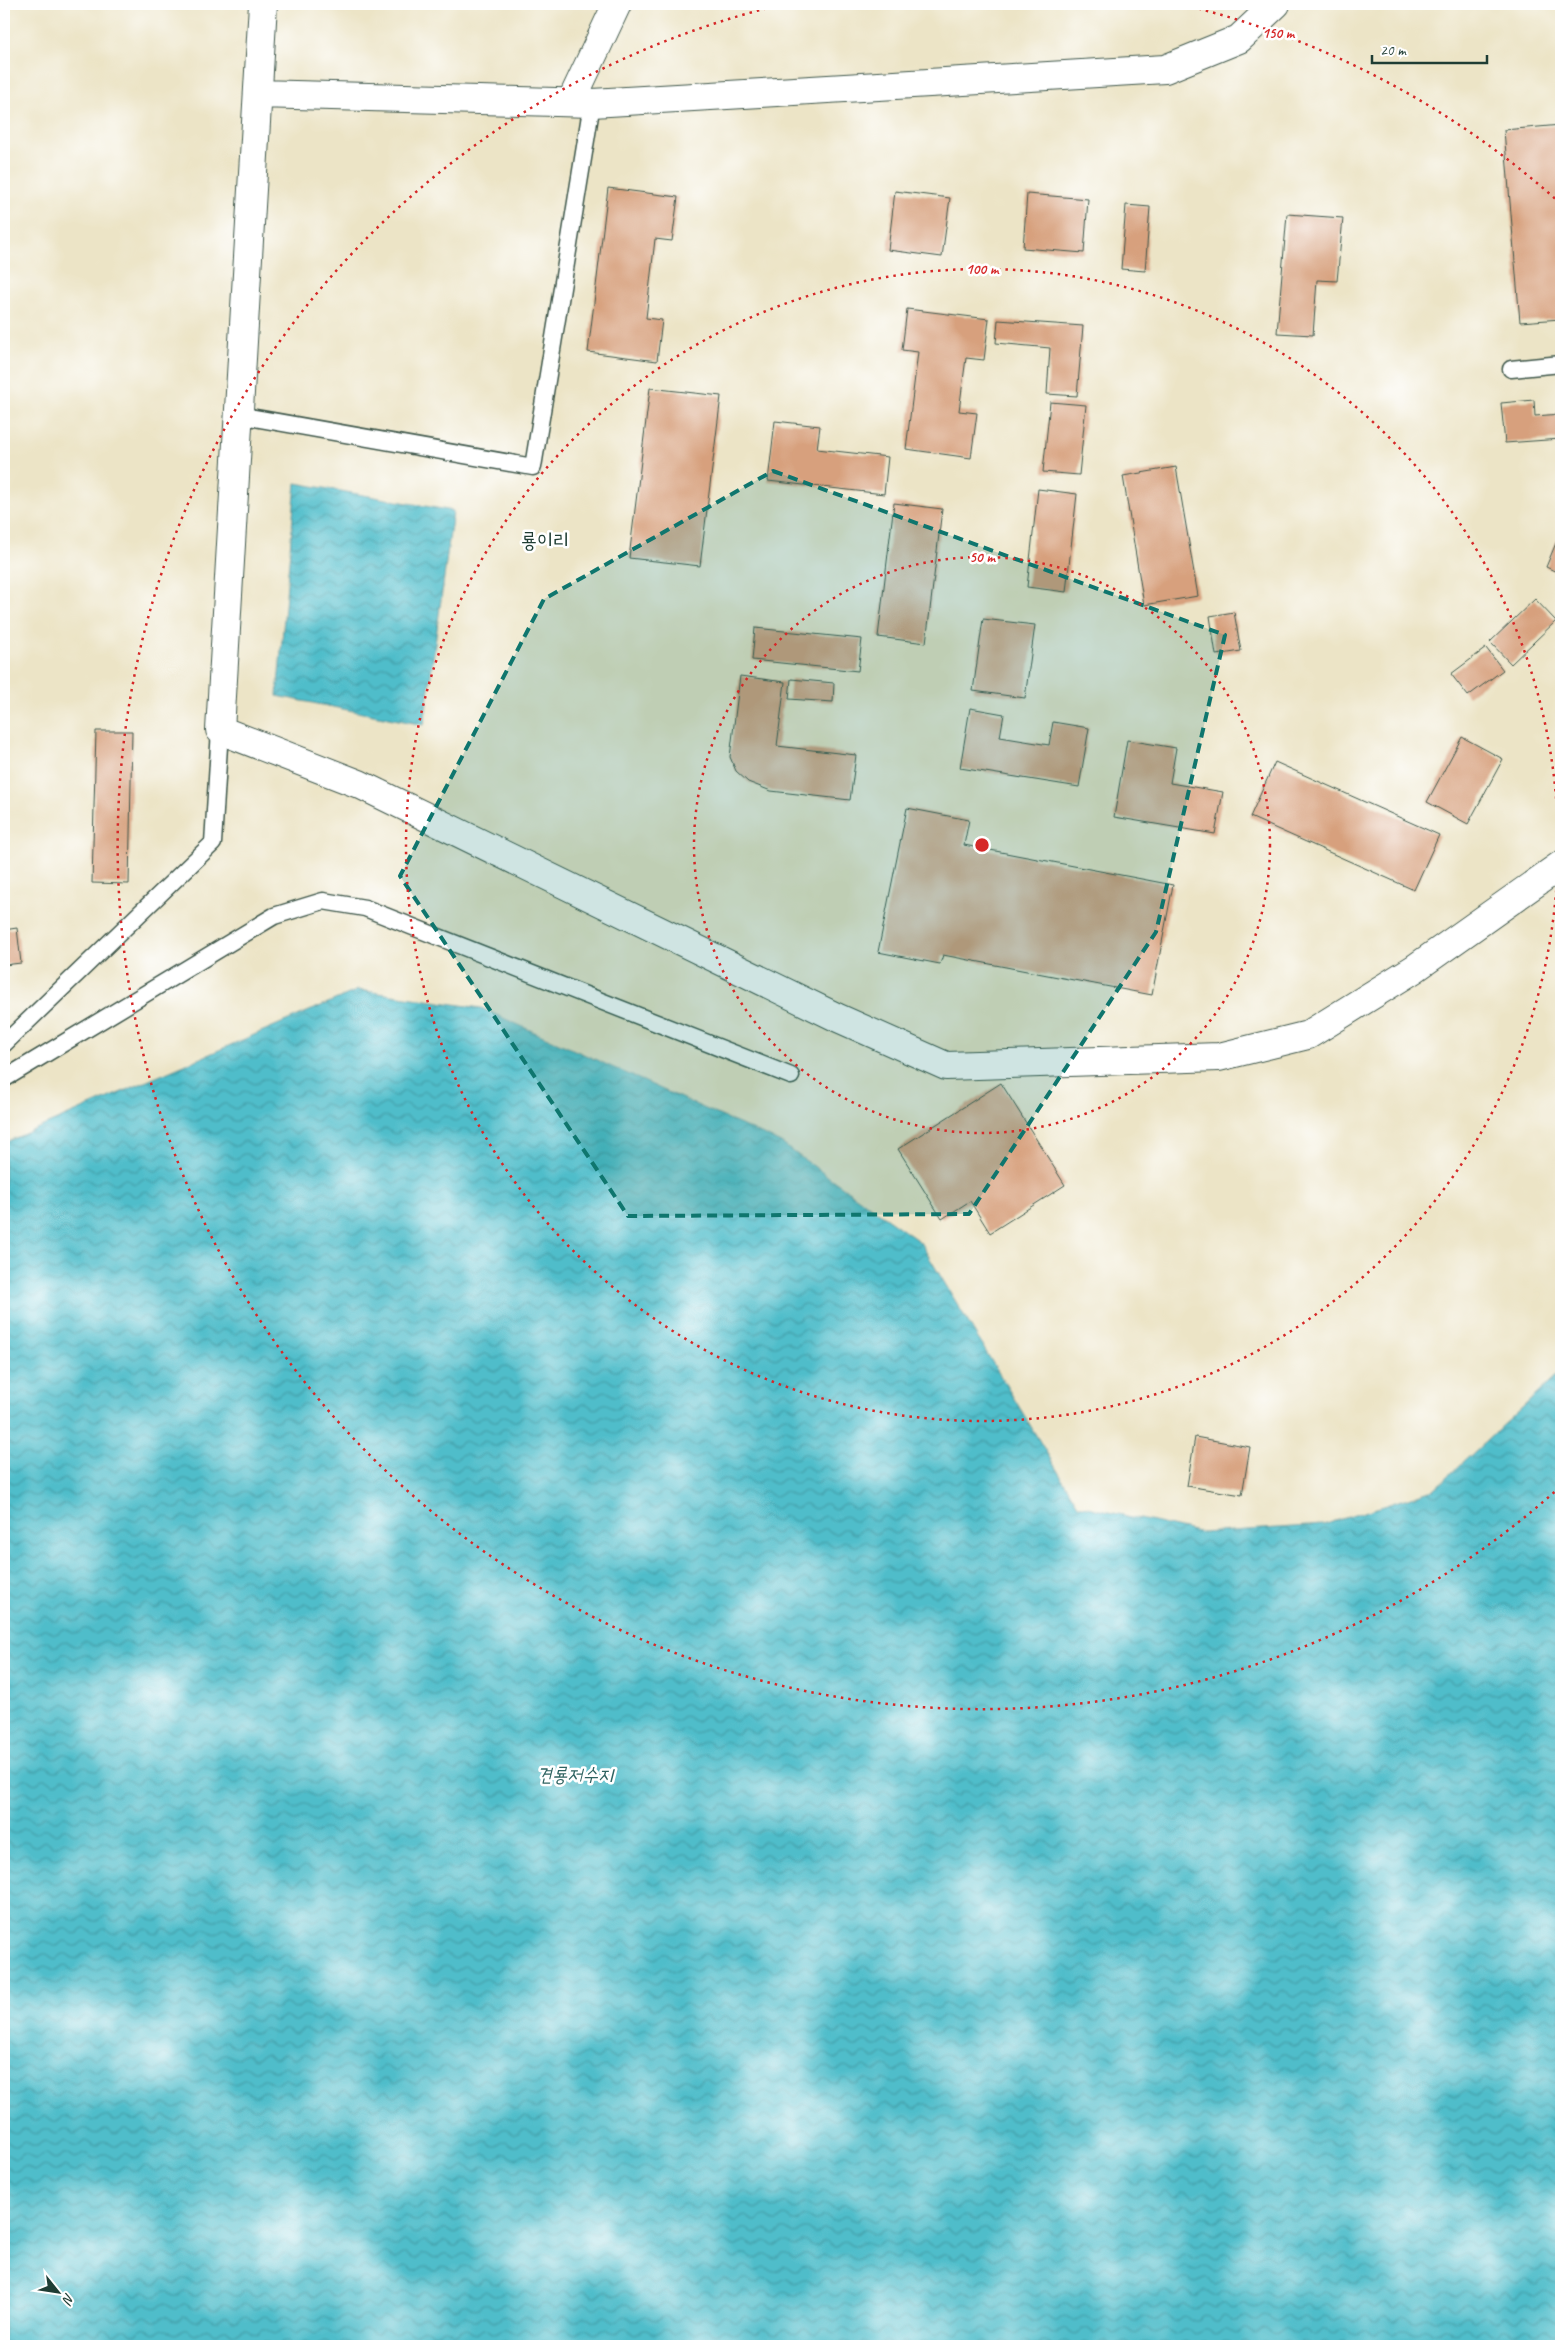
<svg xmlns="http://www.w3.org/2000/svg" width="1565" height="2350" font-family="Caveat,'Poor Story',sans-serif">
  <defs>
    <pattern id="water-waves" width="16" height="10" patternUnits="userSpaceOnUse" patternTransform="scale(1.25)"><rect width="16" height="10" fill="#50bdca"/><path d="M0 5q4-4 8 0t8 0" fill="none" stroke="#429ba5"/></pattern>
  </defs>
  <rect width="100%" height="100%" fill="#fff"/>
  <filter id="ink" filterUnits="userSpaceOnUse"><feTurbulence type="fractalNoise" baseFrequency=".02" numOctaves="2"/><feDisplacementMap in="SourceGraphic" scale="10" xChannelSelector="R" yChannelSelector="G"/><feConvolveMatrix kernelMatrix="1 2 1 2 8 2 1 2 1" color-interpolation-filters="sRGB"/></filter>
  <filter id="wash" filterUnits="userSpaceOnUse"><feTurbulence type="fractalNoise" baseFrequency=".0096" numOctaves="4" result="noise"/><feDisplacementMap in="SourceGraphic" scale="20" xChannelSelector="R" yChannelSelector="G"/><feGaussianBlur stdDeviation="1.12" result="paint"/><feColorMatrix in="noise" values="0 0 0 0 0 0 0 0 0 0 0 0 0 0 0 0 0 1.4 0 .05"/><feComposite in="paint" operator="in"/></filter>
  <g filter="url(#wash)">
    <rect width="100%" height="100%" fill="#ece4c6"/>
    <path fill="url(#water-waves)" stroke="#387d7f" d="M296 483 453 511 424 725 277 696Z
      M358 990 481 1008 781 1143 920 1242 1078 1505 1202 1533 1323 1525 1433 1490 1561 1372V2346H4V1145L6 1142Z"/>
    <g id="blocks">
      <path fill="#d7a07d" d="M1561 125V319L1520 322 1504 130Z
        M608 188 678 197 672 241 655 239 646 318 662 320 657 361 588 352Z
        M895 191 950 198 942 257 888 250Z
        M1027 194 1088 199 1084 253 1023 248Z
        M1126 205 1150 207 1145 271 1121 269Z
        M1287 214 1343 218 1337 281 1317 280 1313 335 1277 333Z
        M907 309 989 319 984 360 966 358 959 411 977 413 971 458 906 449 918 352 902 350Z
        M998 320 1083 326 1077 396 1047 394 1050 348 996 343Z
        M650 388 721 396 700 566 629 558Z
        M1534 400 1535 416 1561 414V439L1505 443 1501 403Z
        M1050 402 1086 405 1079 475 1043 472Z
        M775 421 820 426 817 449 888 457 884 494 768 481Z
        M1176 467 1198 596 1144 605 1123 476Z
        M1038 489 1077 494 1066 592 1027 587Z
        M894 503 942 509 926 643 878 637Z
        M1561 531V574L1546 567Z
        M1535 599 1556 621 1511 664 1490 642Z
        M1234 612 1241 651 1216 655 1210 616Z
        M983 619 1035 625 1025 698 973 691Z
        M755 628 862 639 858 671 752 660Z
        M1486 648 1503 670 1468 696 1451 674Z
        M740 676 785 682 777 746 856 755 850 800 771 791 748 782 736 771 730 757Z
        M791 679 834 683 833 702 789 699Z
        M970 708 1004 714 1000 737 1049 745 1053 722 1089 728 1079 787 960 768Z
        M96 731H132L129 884 92 883Z
        M1462 737 1503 759 1468 824 1427 802Z
        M1127 740 1176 748 1170 783 1223 792 1215 834 1114 817Z
        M1275 762 1439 835 1414 890 1250 817Z
        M907 808 969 820 964 845 1173 885 1152 995 943 955 940 964 878 952Z
        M17 928 21 963 4 965V930Z
        M1001 1083 1065 1185 990 1233 970 1201 942 1219 898 1149Z
        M1195 1437 1250 1447 1242 1495 1187 1486Z"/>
    </g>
  </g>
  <g filter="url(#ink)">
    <use href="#blocks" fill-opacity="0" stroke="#3e564a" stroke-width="1"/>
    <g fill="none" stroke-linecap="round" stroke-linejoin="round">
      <defs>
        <path id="service" d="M1511 369 1561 364
          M238 415 533 467 592 103
          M4 1044 213 843 220 730
          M4 1079 274 916 323 901 365 908 791 1076"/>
        <path id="minor" d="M263 4 220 730 359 784 836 1017 946 1066 1219 1057 1308 1035 1414 969 1561 865
          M258 94 592 103 1165 69 1239 39 1276 4
          M571 102 617 4"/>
      </defs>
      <use href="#service" stroke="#3e564a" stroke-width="19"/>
      <use href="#minor" stroke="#3e564a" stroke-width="30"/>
      <use href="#service" stroke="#fff" stroke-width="16"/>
      <use href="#minor" stroke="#fff" stroke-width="28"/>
    </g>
  </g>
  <path fill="#0f766e" fill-opacity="0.2" stroke="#0f766e" stroke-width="4" stroke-dasharray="10 6" stroke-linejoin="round" d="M773 471 1225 635 1156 932 969 1214 628 1216 400 876 544 599Z"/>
  <g fill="none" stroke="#d62828" stroke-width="2.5" stroke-dasharray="2.5 5">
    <circle cx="982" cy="845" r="288"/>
    <circle cx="982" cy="845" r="576"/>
    <path d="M1560 1487A864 864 0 1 1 780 5M1184 5A864 864 0 0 1 1560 203"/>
  </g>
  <g text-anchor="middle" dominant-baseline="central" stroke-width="5" stroke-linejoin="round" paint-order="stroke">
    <g font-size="19" font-style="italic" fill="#2e6361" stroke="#fff">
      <text x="575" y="1775">견룡저수지</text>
    </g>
    <g font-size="20" fill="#1f3d34" stroke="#fff">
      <text x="545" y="540">룡이리</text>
    </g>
  </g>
  <circle cx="982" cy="845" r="8" fill="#d62828" stroke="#fff" stroke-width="2.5"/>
  <g font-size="15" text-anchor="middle" font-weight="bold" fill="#d62828" stroke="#fff" stroke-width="5" stroke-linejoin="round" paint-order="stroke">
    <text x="1278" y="38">150 m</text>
    <text x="982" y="274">100 m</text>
    <text x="982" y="562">50 m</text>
  </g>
  <rect width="1565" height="2350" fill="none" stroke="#fff" stroke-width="20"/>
  <g transform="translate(58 2292) rotate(120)" stroke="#ffffff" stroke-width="4" paint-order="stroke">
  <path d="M0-4L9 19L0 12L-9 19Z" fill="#1f3d34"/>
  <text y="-8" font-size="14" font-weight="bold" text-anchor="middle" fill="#1f3d34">N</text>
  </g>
  <path d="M1372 55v8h115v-8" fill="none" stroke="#1f3d34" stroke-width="2.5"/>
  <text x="1380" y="55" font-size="15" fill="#1f3d34" stroke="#ffffff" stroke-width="4" paint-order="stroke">20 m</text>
</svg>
